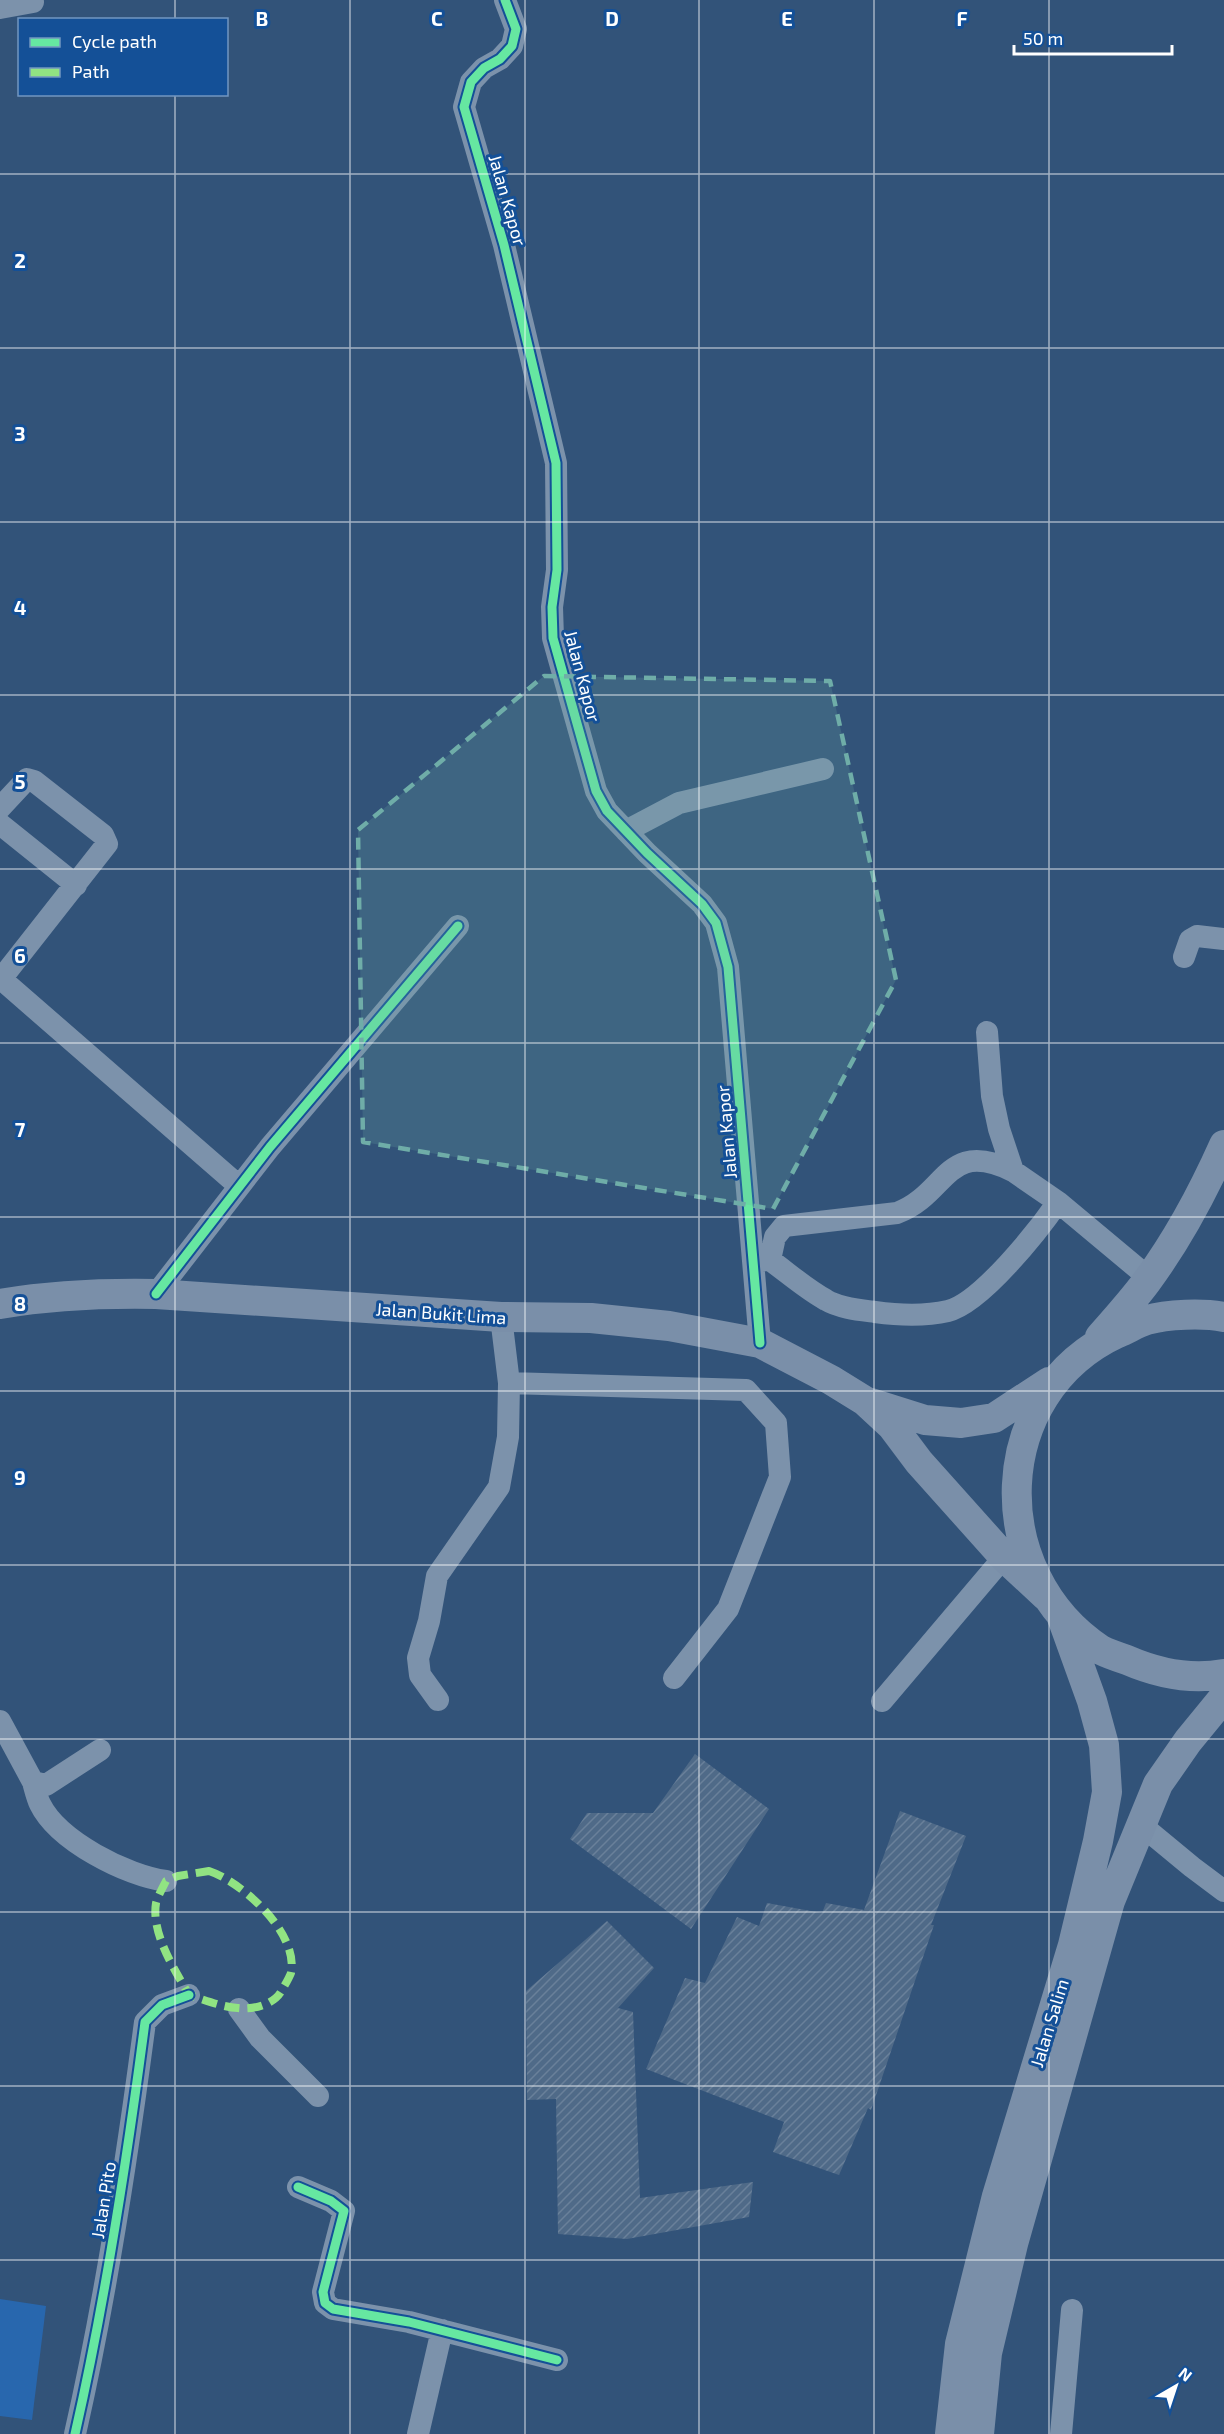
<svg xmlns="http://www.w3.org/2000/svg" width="1224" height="2434" font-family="'Exo 2',sans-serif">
  <defs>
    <pattern id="building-hatch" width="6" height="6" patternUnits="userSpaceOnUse" patternTransform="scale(1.5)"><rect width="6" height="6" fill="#4f6a88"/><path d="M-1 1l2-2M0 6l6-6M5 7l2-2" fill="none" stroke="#69809a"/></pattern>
  </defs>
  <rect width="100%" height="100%" fill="#325379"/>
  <path fill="#2867ae" d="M0 2299 46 2306 32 2420 0 2416Z"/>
  <path fill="url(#building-hatch)" d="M695 1754 769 1809 691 1929 570 1839 587 1813H653Z
    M900 1811 966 1836 931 1925H934L871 2110 868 2108 839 2175 773 2152 784 2122 646 2069 685 1978 705 1983 737 1917 759 1926 767 1903 822 1913 826 1903 864 1910Z
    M607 1921 654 1968 618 2008 633 2012 640 2198 753 2182 749 2217 627 2239 558 2234 556 2099 527 2100 526 1991Z"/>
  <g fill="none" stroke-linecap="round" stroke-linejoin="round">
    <path stroke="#7c92ab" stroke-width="22" d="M505 0 516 29 512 46 500 59 484 68 471 82 464 107 504 245 556 463 557 570 552 607 553 638 596 791 607 811 647 853 702 904 716 923 728 967 760 1343
      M0 8 33 2
      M0 808 27 779 34 781 103 835 107 844 1 979
      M0 824 76 885
      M626 831 679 803 823 769
      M1184 957 1190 940 1197 936 1224 939
      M0 978 239 1186
      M987 1032 992 1096 999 1129 1013 1171 1058 1202 1149 1278
      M770 1260 775 1237 784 1226 897 1213C948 1194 945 1138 1013 1171
      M755 1261 770 1260C788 1273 806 1289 826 1300 839 1308 860 1310 875 1312 897 1315 926 1316 948 1311 981 1303 1038 1231 1058 1202
      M156 1294 270 1147 458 926
      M509 1383 746 1390 776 1423 780 1477 728 1609 674 1678
      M438 1700 420 1675 418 1658 429 1621 437 1576 499 1487 508 1437 509 1383 501 1317
      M882 1701 1004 1557
      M0 1721 33 1782 46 1785 100 1750
      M33 1782C35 1789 37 1798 40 1804 58 1841 127 1876 166 1881
      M1140 1824 1192 1867 1224 1891
      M239 2009 260 2038 318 2096
      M298 2187 331 2201 344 2211 323 2292 325 2303 333 2309 409 2322 557 2360
      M75 2434C106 2298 127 2160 145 2022L162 2005 189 1995
      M418 2434 442 2330
      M1061 2434 1072 2310"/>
    <path stroke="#7a8fa9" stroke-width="30" d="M0 1304C53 1295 102 1293 156 1294L501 1317 591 1318 669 1326 760 1343 831 1380 865 1401 892 1426 919 1462 1004 1557 1046 1596
      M1224 1317C1204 1313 1167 1314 1147 1320 1137 1323 1128 1329 1118 1333 988 1393 984 1573 1101 1650 1109 1654 1118 1657 1127 1660 1157 1673 1191 1680 1224 1674
      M1100 1337C1116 1319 1133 1300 1147 1281 1178 1239 1203 1192 1224 1145
      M871 1403 925 1420 961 1423 994 1418 1049 1382
      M950 2434 960 2344 997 2196 1073 1945 1098 1841 1107 1792 1104 1745 1092 1701 1061 1615
      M979 2434 987 2353 1013 2244 1110 1901 1158 1784 1188 1741 1224 1697"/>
    <path stroke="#91e382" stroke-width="8" stroke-dasharray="15 8" stroke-linecap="butt" d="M209 1871C242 1882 299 1933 291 1973 289 1978 285 1985 282 1990 275 2004 254 2010 238 2008 222 2007 205 2000 189 1995 175 1970 151 1934 156 1903 158 1896 163 1887 166 1881L178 1876Z"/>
    <defs>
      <path id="cycleway" d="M505 0 516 29 512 46 500 59 484 68 471 82 464 107 504 245 556 463 557 570 552 607 553 638 596 791 607 811 647 853 702 904 716 923 728 967 760 1343
        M156 1294 270 1147 458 926
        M298 2187 331 2201 344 2211 323 2292 325 2303 333 2309 409 2322 557 2360
        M75 2434C106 2298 127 2160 145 2022L162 2005 189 1995"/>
    </defs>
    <use href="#cycleway" stroke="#145097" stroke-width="13"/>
    <use href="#cycleway" stroke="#66e7a1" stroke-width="9"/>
  </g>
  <path fill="#6fada8" fill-opacity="0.2" stroke="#6fada8" stroke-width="4.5" stroke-dasharray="12 8" stroke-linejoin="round" d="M544 676 830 681 896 980 773 1209 363 1142 358 830Z"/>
  <path fill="none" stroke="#fff" stroke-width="1.5" stroke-opacity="0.55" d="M175 0V20M350 0V2434M525 0V2434M699 0V2434M874 0V2434M1049 0V2434M175 94V2434M0 174H1224M0 348H1224M0 522H1224M0 695H1224M0 869H1224M0 1043H1224M0 1217H1224M0 1391H1224M0 1565H1224M0 1739H1224M0 1912H1224M0 2086H1224M0 2260H1224"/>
  <g text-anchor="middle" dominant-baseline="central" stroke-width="6" stroke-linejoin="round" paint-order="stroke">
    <g font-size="18" fill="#fff" stroke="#145097">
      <text transform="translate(508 200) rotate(74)">Jalan Kapor</text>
      <text transform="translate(583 676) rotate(75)">Jalan Kapor</text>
      <text transform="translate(726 1132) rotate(-95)">Jalan Kapor</text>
      <text transform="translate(441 1313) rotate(4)">Jalan Bukit Lima</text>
      <text transform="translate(1049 2023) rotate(-73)">Jalan Salim</text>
      <text transform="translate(103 2200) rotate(-81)">Jalan Pito</text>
    </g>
  </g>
  <g font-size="20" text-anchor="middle" font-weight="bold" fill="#fff" stroke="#145097" stroke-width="6" stroke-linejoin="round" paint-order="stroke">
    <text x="262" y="26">B</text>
    <text x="437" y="26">C</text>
    <text x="612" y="26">D</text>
    <text x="787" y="26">E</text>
    <text x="962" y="26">F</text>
    <text x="20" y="268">2</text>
    <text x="20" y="441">3</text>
    <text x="20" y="615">4</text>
    <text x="20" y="789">5</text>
    <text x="20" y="963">6</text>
    <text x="20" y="1137">7</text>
    <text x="20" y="1311">8</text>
    <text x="20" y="1485">9</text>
  </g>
  <rect x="18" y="18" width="210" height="78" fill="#145097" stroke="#7296c1" stroke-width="1.5"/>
  <rect x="30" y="38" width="30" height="9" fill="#66e7a1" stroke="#7296c1" stroke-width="1.5"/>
  <text x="72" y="48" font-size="18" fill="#ffffff">Cycle path</text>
  <rect x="30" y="68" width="30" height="9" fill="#91e382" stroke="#7296c1" stroke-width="1.5"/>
  <text x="72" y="78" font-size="18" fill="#ffffff">Path</text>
  <g transform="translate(1176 2386) rotate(39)" stroke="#145097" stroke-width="4.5" paint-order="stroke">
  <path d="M0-4.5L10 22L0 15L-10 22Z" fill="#ffffff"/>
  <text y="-9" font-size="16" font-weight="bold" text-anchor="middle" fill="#ffffff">N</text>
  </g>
  <path d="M1014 45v9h158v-9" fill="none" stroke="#ffffff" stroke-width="3"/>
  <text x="1023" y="45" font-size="18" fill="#ffffff" stroke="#145097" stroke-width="4.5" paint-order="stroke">50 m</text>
</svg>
